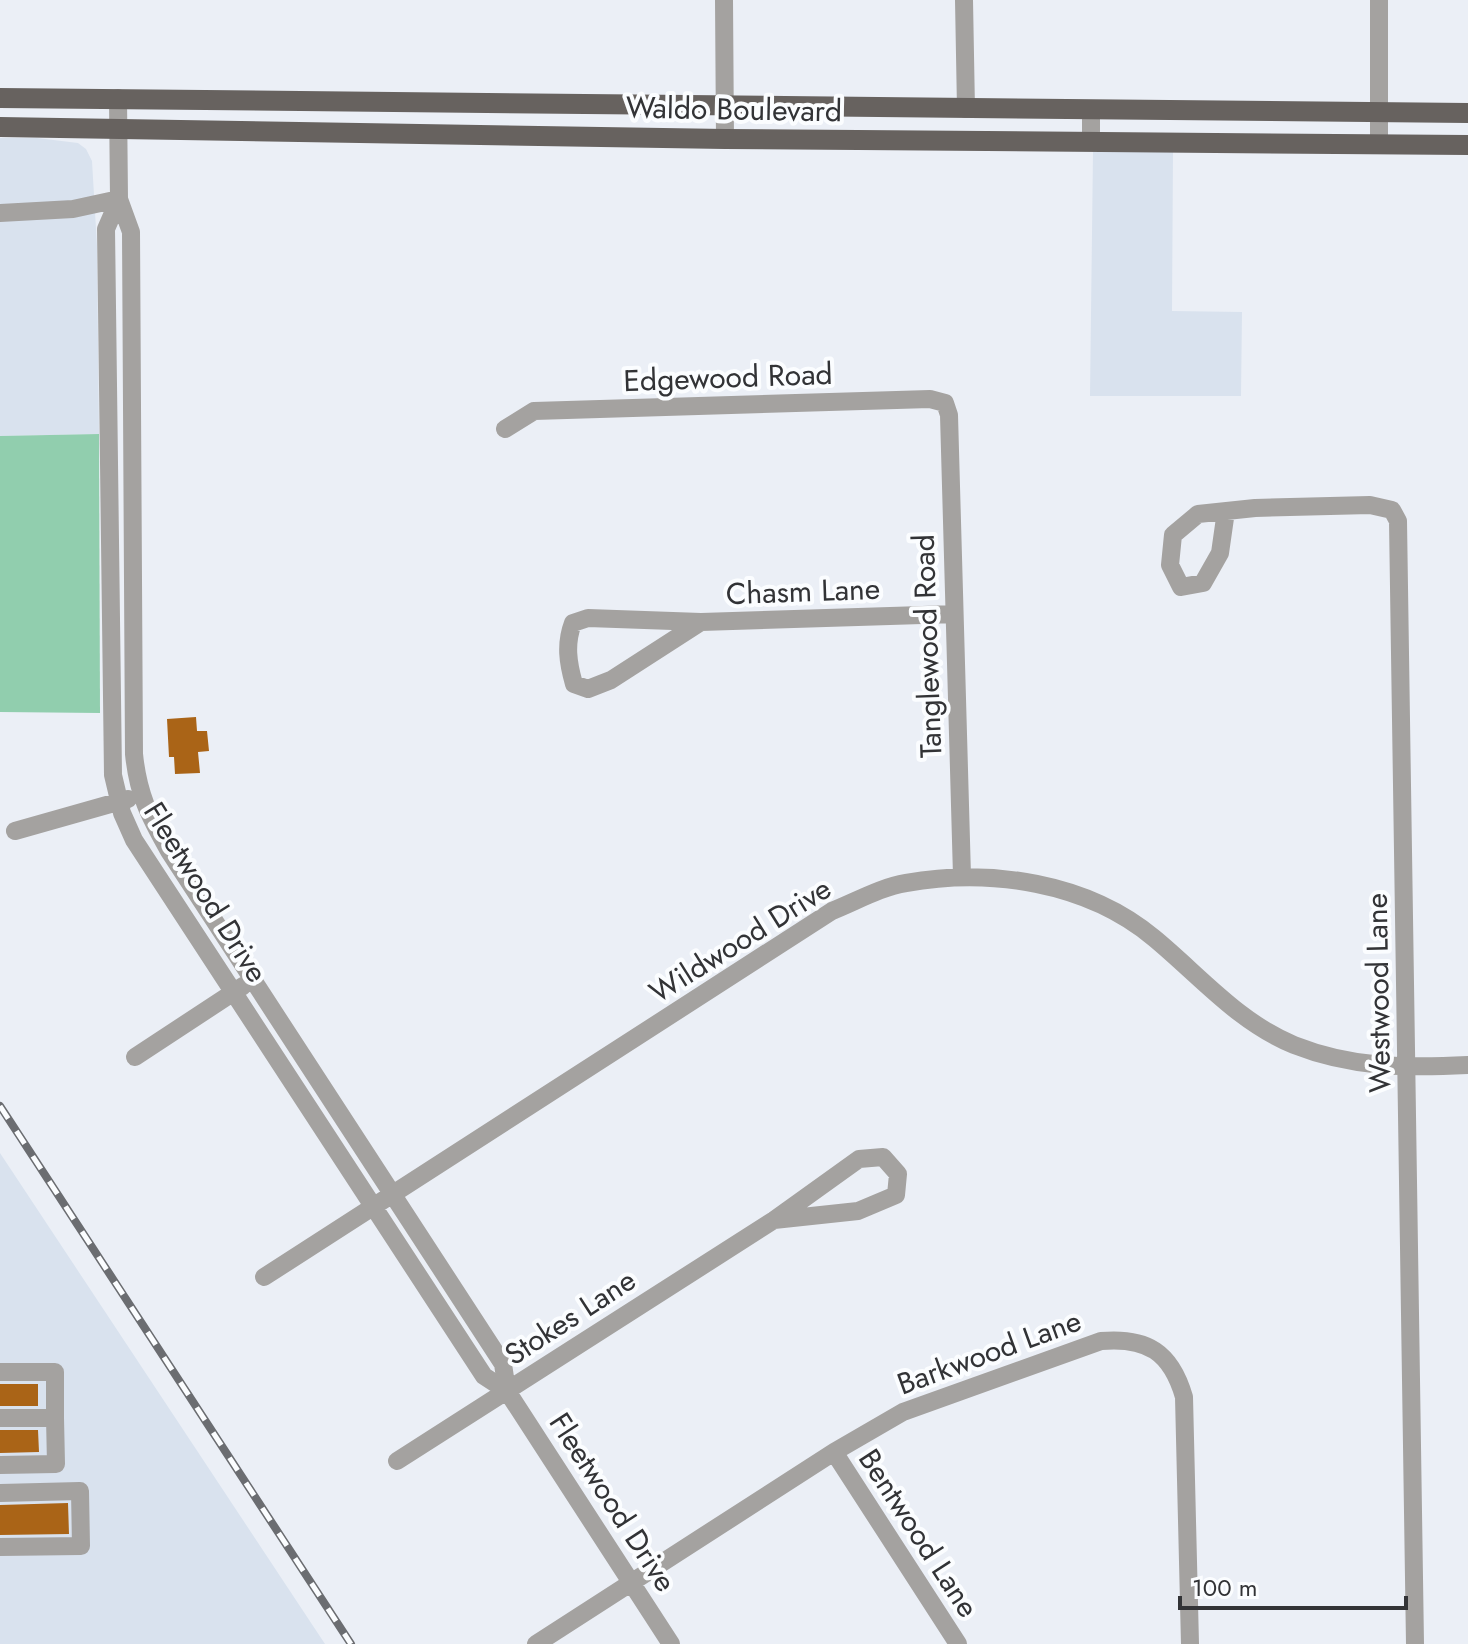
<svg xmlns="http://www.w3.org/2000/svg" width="1468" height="1644" font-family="Jost,sans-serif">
  <rect width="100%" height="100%" fill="#ebeff6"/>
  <path fill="#d9e2ee" d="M0 138H37L78 143 86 149 92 161 97 246 99 434 0 436Z
    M1093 152H1173L1172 311 1242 312 1241 396H1090Z
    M0 1153 325 1644H0Z"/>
  <path fill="#91ceae" d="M99 434 100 713 0 712V436Z"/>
  <path fill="#aa6417" d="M196 717 197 731H207L209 751 198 752 200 773 175 774 174 757H169L167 719Z
    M0 1384H38V1406H0Z
    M0 1430H38L39 1452 0 1453Z
    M68 1503 69 1534 0 1535V1505Z"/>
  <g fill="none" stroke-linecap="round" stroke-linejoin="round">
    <path stroke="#a4a2a0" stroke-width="18" d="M724 0 725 139
      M964 0 966 109
      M1379 0V144
      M118 98 119 199 131 232 134 754C138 794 149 816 169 851L503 1364 507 1391
      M1091 111V142
      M119 199 106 229 113 775 122 813 134 840 484 1376 507 1391 671 1644
      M0 213 73 209 119 199
      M505 429 534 411 930 399 945 403 949 415 962 876
      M1226 511 1220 553 1203 583 1181 587 1170 565 1173 535 1198 514 1255 508 1370 505 1392 510 1398 521 1415 1644
      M701 622 611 680 588 689 574 684C568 663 565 644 573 623L588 618 701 622 954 614
      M15 831 128 799
      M135 1057 243 986
      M264 1277 832 911C855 902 881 887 906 883 990 868 1087 882 1154 938 1200 976 1238 1022 1294 1045 1352 1068 1407 1068 1468 1065
      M0 1372H55V1418
      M0 1418H55L56 1464 0 1465
      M834 1452 958 1644
      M397 1461 774 1220 859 1159 883 1157 898 1174 896 1195 858 1211 774 1220
      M0 1493 80 1491 81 1546 0 1547
      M536 1644 834 1452 903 1412 1101 1341C1147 1337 1171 1352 1184 1397L1190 1644"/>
    <path stroke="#67625f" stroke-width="20" d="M0 98 1468 113
      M0 127 725 139 1468 145"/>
    <defs>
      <path id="rail" d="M0 1106 351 1644"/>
    </defs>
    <use href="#rail" stroke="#6b6d71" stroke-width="8"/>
    <use href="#rail" stroke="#fbfdff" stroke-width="5" stroke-dasharray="15" stroke-linecap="butt"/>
  </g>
  <g text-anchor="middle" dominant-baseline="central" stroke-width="8" stroke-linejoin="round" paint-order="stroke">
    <g font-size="30" fill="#323336" stroke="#fbfdff">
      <text transform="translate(734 109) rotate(1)">Waldo Boulevard</text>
      <text transform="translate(728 377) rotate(-2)">Edgewood Road</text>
      <text transform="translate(803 591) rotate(-2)">Chasm Lane</text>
      <text transform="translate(927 646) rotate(-92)">Tanglewood Road</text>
      <text transform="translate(206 892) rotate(58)">Fleetwood Drive</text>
      <text transform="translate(740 940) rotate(-32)">Wildwood Drive</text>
      <text transform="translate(1378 993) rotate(-91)">Westwood Lane</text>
      <text transform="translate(570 1317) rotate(-33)">Stokes Lane</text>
      <text transform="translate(989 1352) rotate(-20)">Barkwood Lane</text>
      <text transform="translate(613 1502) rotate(57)">Fleetwood Drive</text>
      <text transform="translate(919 1533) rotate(57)">Bentwood Lane</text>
    </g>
  </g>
  <path d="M1180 1596v12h226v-12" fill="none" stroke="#323336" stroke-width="4"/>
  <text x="1192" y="1596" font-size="24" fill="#323336" stroke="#fbfdff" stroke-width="6" paint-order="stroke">100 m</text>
</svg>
